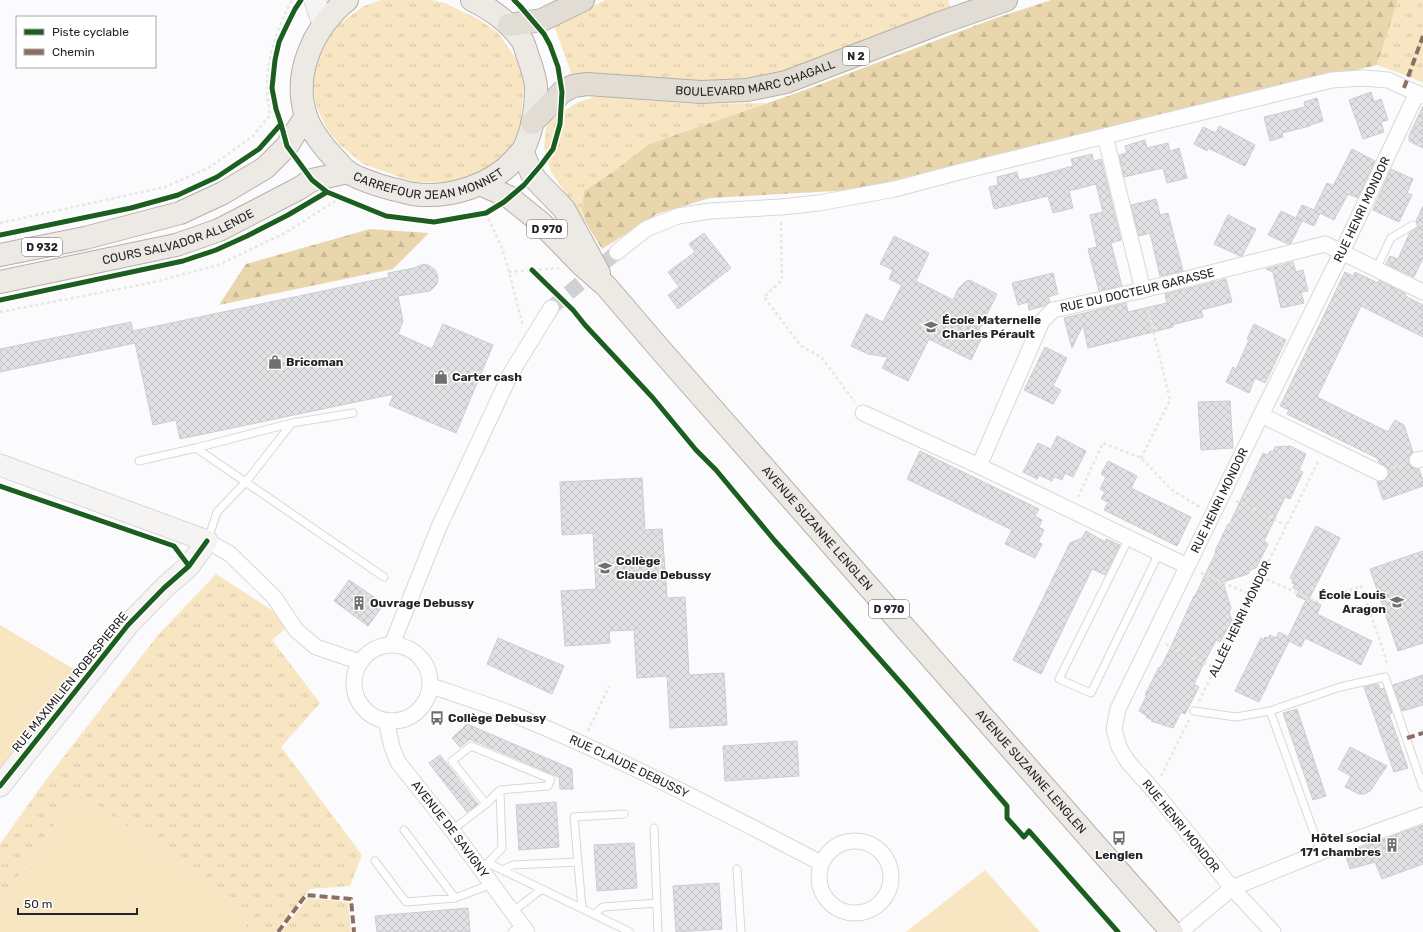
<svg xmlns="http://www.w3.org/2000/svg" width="1423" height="932" font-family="Rubik,sans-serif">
  <defs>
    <pattern id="grass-tufts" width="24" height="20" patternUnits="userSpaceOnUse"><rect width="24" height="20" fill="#f8e6c2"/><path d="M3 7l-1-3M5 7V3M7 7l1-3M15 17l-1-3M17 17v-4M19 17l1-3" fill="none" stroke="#d4c5a7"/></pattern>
    <pattern id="forest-firs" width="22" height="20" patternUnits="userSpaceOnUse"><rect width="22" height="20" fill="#ead6ad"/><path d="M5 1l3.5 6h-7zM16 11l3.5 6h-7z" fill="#c9b895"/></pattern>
    <pattern id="building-cross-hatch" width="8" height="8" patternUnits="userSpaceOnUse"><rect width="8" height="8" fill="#e2e2e5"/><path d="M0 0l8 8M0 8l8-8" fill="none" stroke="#c2c2c4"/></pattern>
  </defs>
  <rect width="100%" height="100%" fill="#fbfbfd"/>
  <path fill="url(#grass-tufts)" d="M381 0H431L445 3 480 20 498 33 519 63 524 86 520 128 510 150 489 167 456 182H414L363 164 341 146 327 129 317 108 312 83 316 58 337 26 362 7Z
    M605 0H948L951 8 790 68 753 80 696 83 572 75 554 26Z
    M1398 0H1423V83L1408 76 1377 65Z
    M597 96 694 104 767 103 649 144 613 172 584 191 582 208 586 223 551 172 544 147 546 128 550 120 578 102Z
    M216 574 292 623 272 640 320 703 281 747 362 855 350 886 310 889 275 932H241L253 915 78 792 0 903V844L48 777 158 635Z
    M308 898 348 902 351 932H281Z"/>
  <path fill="url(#forest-firs)" d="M1051 0H1398L1377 65 854 190 710 198 657 214 602 249 586 223 582 208 584 191 613 172 649 144 805 90 993 19Z
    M370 229 429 233 393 269 219 305 246 264Z"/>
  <path fill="#f8e6c2" d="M0 625 77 671 0 772Z
    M78 792 254 915 241 932H0V903Z
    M985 870 1040 932H906Z"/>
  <path fill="url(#building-cross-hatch)" stroke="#cdcdd0" d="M1371 92 1374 102 1381 99 1388 120 1381 122 1384 132 1363 139 1349 100Z
    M1317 98 1323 121 1310 125V126L1282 133 1283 137 1270 141 1264 117 1305 107 1304 102Z
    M1423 106V148L1409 141V136Z
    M1219 126 1255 145 1245 166 1208 148 1207 151 1194 144 1203 127 1216 133Z
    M1145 140 1147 148 1168 143 1170 151 1179 148 1187 178 1167 183 1163 168 1124 177 1119 155 1127 153 1125 146Z
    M1352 149 1375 161 1358 198 1348 194 1334 220 1320 213 1314 226 1296 218 1302 205 1314 210 1327 183 1333 186Z
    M1092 154 1094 161 1101 159 1121 240 1111 243 1122 286 1099 291 1088 249 1097 247 1090 215 1103 212 1096 184 1069 191 1073 208 1053 213 1048 196 994 209 989 187 998 185 997 177 1017 172 1019 180 1030 178 1073 166 1071 159Z
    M1391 169 1413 179 1407 193 1412 195 1399 222 1373 210Z
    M1156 199 1160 215 1168 213 1183 271 1160 276 1150 233 1139 236 1131 205Z
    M1423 206V258L1414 277 1386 264 1390 256 1398 259 1410 232 1418 227V225L1416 221Z
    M1281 211 1302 221 1291 243 1288 244 1268 235Z
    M1228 215 1256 229 1242 256H1240L1214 244Z
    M704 233 731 268 678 309 668 295 679 287 668 272 695 252 689 244Z
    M894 236 929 253 916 281 953 300 958 289 965 282 969 280 997 294 978 332 983 335 971 360 929 339 908 381 882 368 888 357 868 354 851 346 866 314 883 322 902 285 889 279 893 270 880 264Z
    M1293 262 1296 272 1303 270 1308 291 1301 292 1304 303 1281 308 1273 272 1266 269Z
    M424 264 430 266 436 271 438 278 437 284 430 291 398 296 403 321 398 334 432 349 443 324 493 345 456 433 389 405 394 394 180 439 176 420 153 425 135 343 0 372V349L131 322 133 331 389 277 388 273 414 268Z
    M1345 272 1353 276 1355 272 1378 283 1379 280 1406 294 1405 296 1423 305V337L1361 306 1317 397 1388 432 1395 420 1404 425 1413 452 1409 456 1408 462 1410 465 1414 468 1419 469 1423 481V486L1383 500 1377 482 1385 480 1388 477 1389 472 1387 468 1379 462 1377 458 1287 414 1289 410 1280 406Z
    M1053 273 1058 294 1048 297 1050 302 1044 306 1029 310 1028 302 1018 305 1012 283Z
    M1226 279 1232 302 1201 310 1203 317 1172 325 1173 327 1088 348 1083 325 1072 348 1064 318 1126 303 1128 312 1167 303 1165 294Z
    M1254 324 1286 340 1265 383 1255 378 1249 393 1226 382 1233 367 1236 369 1249 340 1247 339Z
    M1045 347 1067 358 1053 386 1061 390 1053 404 1024 390Z
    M1230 401 1233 448 1201 450 1198 402Z
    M1057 436 1086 451 1073 477 1065 473 1062 480 1054 477 1052 481 1039 475 1037 479 1023 472 1038 443 1051 449Z
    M1290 446 1306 454 1299 470 1303 472 1290 499 1285 497 1264 541 1268 544 1256 568 1250 570 1248 574 1223 582 1231 608 1229 613 1232 620 1220 642 1216 640 1202 667 1194 684 1199 687 1185 714 1181 712 1173 728 1151 721 1152 720 1146 717 1147 716 1139 711 1147 695H1145L1159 667 1160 668 1169 651 1194 596H1195L1216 552 1215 551 1228 524 1229 525 1263 453 1268 455 1270 451 1273 452 1275 447Z
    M920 451 1039 509 1035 516 1042 520 1039 527 1044 530 1038 542 1042 544 1035 558 1005 544 1012 530 907 479Z
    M1108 461 1137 476 1131 488 1191 517 1177 546 1104 510 1108 502 1101 499 1105 492 1100 489 1106 477 1101 474Z
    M642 478 645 530 662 529 667 598 685 597 689 675 724 673 727 725 670 728 667 676 637 678 634 630 609 631 610 643 565 646 561 591 596 589 593 533 562 535 560 482Z
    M1316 526 1340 538 1309 599 1321 605 1317 614 1372 641 1361 665 1305 638 1301 647 1289 641 1259 702 1235 691 1261 638 1264 640 1265 637 1268 638 1270 635 1276 638 1279 632 1288 637 1306 600 1296 596 1299 591 1293 588 1295 584 1292 583 1293 580 1290 578Z
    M1086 531 1105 542 1106 539 1120 545 1105 575 1092 569 1041 674 1013 660 1070 543 1082 538Z
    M1423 551V643L1398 651 1370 569Z
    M349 580 384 604 368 626 334 601Z
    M498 638 564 666 552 694 487 664Z
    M1423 675V705L1402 711 1393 685Z
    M1378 684 1380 689 1384 688 1392 713 1389 714 1408 768 1394 772 1364 687Z
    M1297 709 1326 796 1313 800 1283 713Z
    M467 724 572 769 573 789H560L559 777 470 739 460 747 452 738Z
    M797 741 799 776 725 781 723 746Z
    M1350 747 1387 766 1370 791 1364 794H1359L1345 787 1351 776 1338 769Z
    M440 755 478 804 467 812 429 763Z
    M556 802 559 847 519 850 516 805Z
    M1423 825V864L1382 879 1375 862 1350 869 1345 853Z
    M634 843 637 888 597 891 594 845Z
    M719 883 722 929 676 932 673 886Z
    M468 908 470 932H377L375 916Z"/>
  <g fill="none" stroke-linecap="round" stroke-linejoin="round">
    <path stroke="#d0d0d3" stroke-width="15" stroke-dasharray="15 8" stroke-linecap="butt" d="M551 308 617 252"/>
    <defs>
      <path id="lane" d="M1376 269 1391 238 1413 225
        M196 448 292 423 353 413
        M139 461 196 448 384 577
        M1129 538 1059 679 1091 693 1159 553
        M208 539 217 512 245 483 292 423
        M1194 711 1236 717 1270 711 1340 687 1385 677 1423 787
        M1270 711 1321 852
        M471 746 551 779 548 786 500 790 486 804 452 761Z
        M654 828 658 932
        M404 830 455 898
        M452 830 486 804
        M375 861 406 902 455 898 492 884
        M488 863 502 848 500 790
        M479 867 488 863 630 932
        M737 869 741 932
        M502 870 513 865 577 862
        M582 908 574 817 624 814
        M512 912 542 889
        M594 914 603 907 657 903
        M512 932 521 924"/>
      <g id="street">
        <path d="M1105 136 1143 290"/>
        <path d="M617 252 646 229 678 216 710 211 781 207 819 203 895 189 955 173 1332 80 1363 78 1388 80 1423 96"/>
        <path d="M863 413 979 466"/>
        <path d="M1261 415 1380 473"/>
        <path d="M1417 460 1423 459"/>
        <path d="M207 541 230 554 274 597 296 630 316 647 360 662"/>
        <path id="s1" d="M1187 566 979 466 1042 321 1053 310 1143 290 1325 244 1423 292"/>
        <path d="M392 644 439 527 511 373 551 308"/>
        <circle cx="392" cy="683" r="38"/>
        <path id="s2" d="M431 686C461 696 492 706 522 718 624 760 723 812 821 863"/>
        <path id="s3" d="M386 721 392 747 398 762 452 830 527 932"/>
        <circle cx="855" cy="877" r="36"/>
        <path d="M1180 932 1232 888 1321 852 1423 815"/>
        <path id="s4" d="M1273 932 1232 888 1154 791 1128 762 1119 747 1114 729 1118 709 1261 415 1342 252 1417 93"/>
      </g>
      <path id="secondary" d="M315 0 323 24
        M0 465 207 541 189 566 164 588 128 625 0 786"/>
      <g id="primary">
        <path id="s5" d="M347 0C314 27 292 73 306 116 311 131 323 146 334 158 339 162 342 168 347 171 355 178 381 186 392 189 399 190 406 193 413 194 448 199 491 186 515 159 517 156 521 153 523 150 532 132 536 108 536 88 536 80 533 73 531 65 528 58 526 49 523 42 512 24 491 9 472 0"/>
        <path d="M522 151 532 174 536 180 564 209 599 273"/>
        <path id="s6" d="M480 184 509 197 540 222 583 266 606 286 659 348 1172 932"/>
        <path d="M0 255 85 238 180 213 223 193 265 168 287 146 306 116"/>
        <path id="s7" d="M0 282 176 245 219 230 298 189 312 180 348 172"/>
      </g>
      <g id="highway">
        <path d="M509 25 542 20 583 0"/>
        <path id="s8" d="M532 123 562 92 573 86 587 84 701 92 747 90 786 82 940 23 1006 0"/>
      </g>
    </defs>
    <use href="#lane" stroke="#d8d8db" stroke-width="9"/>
    <use href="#street" stroke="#d8d8db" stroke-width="17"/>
    <use href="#secondary" stroke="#d8d8db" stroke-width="23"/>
    <use href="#primary" stroke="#b4b0a8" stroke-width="24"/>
    <use href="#highway" stroke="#b4b0a8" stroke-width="24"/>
    <path stroke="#e6e6e6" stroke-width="2.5" stroke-dasharray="3 3" stroke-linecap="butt" d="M486 213 502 248 509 272 523 326
      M781 222 782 280 764 297 801 346 821 357 855 402
      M0 223 165 187 210 167 252 137 270 115C269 106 267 96 267 87 267 56 278 27 292 0
      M509 272 559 268
      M0 312 150 283 218 265 285 233 340 198
      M1141 458 1170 400 1147 305
      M1393 468 1404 465
      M1078 497 1103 443 1141 458 1172 490 1200 507
      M1236 501 1286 525
      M1201 573 1252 595
      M1261 577 1318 602 1361 586 1386 659V666
      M1166 644 1215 668
      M1199 701 1319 460
      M588 731 609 686
      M1161 776 1189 720"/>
    <use href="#lane" stroke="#fefeff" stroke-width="7"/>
    <use href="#street" stroke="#fefeff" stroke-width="15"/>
    <use href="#secondary" stroke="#f6f4f2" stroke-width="21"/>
    <use href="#primary" stroke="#edeae5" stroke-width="22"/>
    <use href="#highway" stroke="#e1dcd4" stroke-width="22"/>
    <path stroke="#8d6e63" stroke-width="4" stroke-dasharray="8 4" stroke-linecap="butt" d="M1404 88 1423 36
      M1407 738 1423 733
      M278 932 306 895 351 899 354 932"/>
    <defs>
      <path id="cycleway" d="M301 0 295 9 287 25 279 42 275 60 272 88 276 109 281 124 287 146 312 180 327 192 386 216 434 222 486 213 504 202 524 185 541 165 553 149 560 124 562 92 558 67 550 45 544 34 520 6 514 0
        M0 235 131 208 178 195 217 177 259 149 281 124
        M532 270 573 310 585 325 653 398 696 450 716 470 775 541 908 691 1007 806V818L1024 837 1029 831 1118 932
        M0 300 183 261 216 250 247 236 288 215 327 192
        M0 486 174 546 189 566
        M0 786 128 625 164 588 189 566 207 541"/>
    </defs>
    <use href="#cycleway" stroke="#fff" stroke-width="8"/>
    <use href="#cycleway" stroke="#1b5e20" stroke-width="5"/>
  </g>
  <defs>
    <symbol id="school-bare" viewBox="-9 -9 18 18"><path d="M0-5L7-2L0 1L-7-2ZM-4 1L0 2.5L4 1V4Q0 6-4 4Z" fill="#707073" stroke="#fff" stroke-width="2.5" paint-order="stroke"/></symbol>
    <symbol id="shop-bare" viewBox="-9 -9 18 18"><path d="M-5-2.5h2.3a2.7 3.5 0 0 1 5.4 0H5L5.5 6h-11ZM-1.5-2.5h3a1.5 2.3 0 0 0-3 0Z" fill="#707073" stroke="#fff" stroke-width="2.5" paint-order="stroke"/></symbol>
    <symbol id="building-bare" viewBox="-9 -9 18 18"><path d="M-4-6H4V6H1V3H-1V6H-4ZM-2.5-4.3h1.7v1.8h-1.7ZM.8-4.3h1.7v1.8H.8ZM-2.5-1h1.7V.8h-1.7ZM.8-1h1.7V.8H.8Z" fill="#707073" stroke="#fff" stroke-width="2.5" paint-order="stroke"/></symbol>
    <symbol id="bus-bare" viewBox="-9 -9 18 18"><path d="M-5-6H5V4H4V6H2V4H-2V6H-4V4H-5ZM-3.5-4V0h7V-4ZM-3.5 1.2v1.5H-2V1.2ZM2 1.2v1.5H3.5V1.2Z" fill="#707073" stroke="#fff" stroke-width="2.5" paint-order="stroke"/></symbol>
  </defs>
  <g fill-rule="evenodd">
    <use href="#school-bare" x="921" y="317" width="20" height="20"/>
    <use href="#shop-bare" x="265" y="352" width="20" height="20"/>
    <use href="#shop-bare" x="431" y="367" width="20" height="20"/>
    <use href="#school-bare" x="595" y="558" width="20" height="20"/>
    <use href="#school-bare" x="1387" y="592" width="20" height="20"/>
    <use href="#building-bare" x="349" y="593" width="20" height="20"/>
    <use href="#bus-bare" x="427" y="708" width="20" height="20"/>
    <use href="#bus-bare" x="1109" y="828" width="20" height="20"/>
    <use href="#building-bare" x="1382" y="835" width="20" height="20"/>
  </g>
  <g text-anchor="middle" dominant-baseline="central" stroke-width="3" stroke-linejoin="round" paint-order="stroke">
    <g fill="#fff" stroke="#666669" stroke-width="1">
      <rect x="843" y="47" width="26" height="18" rx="3"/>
      <rect x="527" y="220" width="40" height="18" rx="3"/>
      <rect x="22" y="238" width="40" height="18" rx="3"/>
      <rect x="869" y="600" width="40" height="18" rx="3"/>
    </g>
    <g font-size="11" font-weight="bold" fill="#252529">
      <text x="856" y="56">N 2</text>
      <text x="547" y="229">D 970</text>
      <text x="42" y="247">D 932</text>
      <text x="889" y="609">D 970</text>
    </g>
    <g font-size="12" fill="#252529" stroke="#fff">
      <text stroke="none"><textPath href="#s8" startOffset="240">BOULEVARD MARC CHAGALL</textPath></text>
      <text stroke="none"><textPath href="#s5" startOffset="286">CARREFOUR JEAN MONNET</textPath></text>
      <text stroke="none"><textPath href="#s4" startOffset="836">RUE HENRI MONDOR</textPath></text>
      <text stroke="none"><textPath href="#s7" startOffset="184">COURS SALVADOR ALLENDE</textPath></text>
      <text stroke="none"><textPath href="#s1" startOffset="491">RUE DU DOCTEUR GARASSE</textPath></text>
      <text stroke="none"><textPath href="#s4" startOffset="512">RUE HENRI MONDOR</textPath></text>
      <text stroke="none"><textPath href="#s6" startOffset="485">AVENUE SUZANNE LENGLEN</textPath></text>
      <text transform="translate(1240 619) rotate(-64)">ALLÉE HENRI MONDOR</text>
      <text transform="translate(70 682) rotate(-51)">RUE MAXIMILIEN ROBESPIERRE</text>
      <text stroke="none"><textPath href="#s2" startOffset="214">RUE CLAUDE DEBUSSY</textPath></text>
      <text stroke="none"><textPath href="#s6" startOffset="809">AVENUE SUZANNE LENGLEN</textPath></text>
      <text transform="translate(1181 826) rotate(51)">RUE HENRI MONDOR</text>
      <text stroke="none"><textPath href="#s3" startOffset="128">AVENUE DE SAVIGNY</textPath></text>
    </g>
    <g font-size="12" font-weight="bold" fill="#252529" stroke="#fff" text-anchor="start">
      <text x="942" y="320">École Maternelle<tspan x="942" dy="14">Charles Pérault</tspan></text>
      <text x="286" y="362">Bricoman</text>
      <text x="452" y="377">Carter cash</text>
      <text x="616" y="561">Collège<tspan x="616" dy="14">Claude Debussy</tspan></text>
      <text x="1386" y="595" text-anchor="end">École Louis<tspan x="1386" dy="14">Aragon</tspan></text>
      <text x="370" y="603">Ouvrage Debussy</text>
      <text x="448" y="718">Collège Debussy</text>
      <text x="1381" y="838" text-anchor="end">Hôtel social<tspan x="1381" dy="14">171 chambres</tspan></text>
      <text x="1119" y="855" text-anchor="middle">Lenglen</text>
    </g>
  </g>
  <rect x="16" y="16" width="140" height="52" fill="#ffffff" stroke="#a8a8a9"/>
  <rect x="24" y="29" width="20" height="6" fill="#1b5e20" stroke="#a8a8a9"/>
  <text x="52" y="36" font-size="12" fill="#252529">Piste cyclable</text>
  <rect x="24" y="49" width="20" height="6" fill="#8d6e63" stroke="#a8a8a9"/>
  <text x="52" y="56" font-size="12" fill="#252529">Chemin</text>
  <path d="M18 908v6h119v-6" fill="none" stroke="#252529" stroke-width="2"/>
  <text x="24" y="908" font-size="12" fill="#252529" stroke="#ffffff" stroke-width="3" paint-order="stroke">50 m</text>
</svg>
